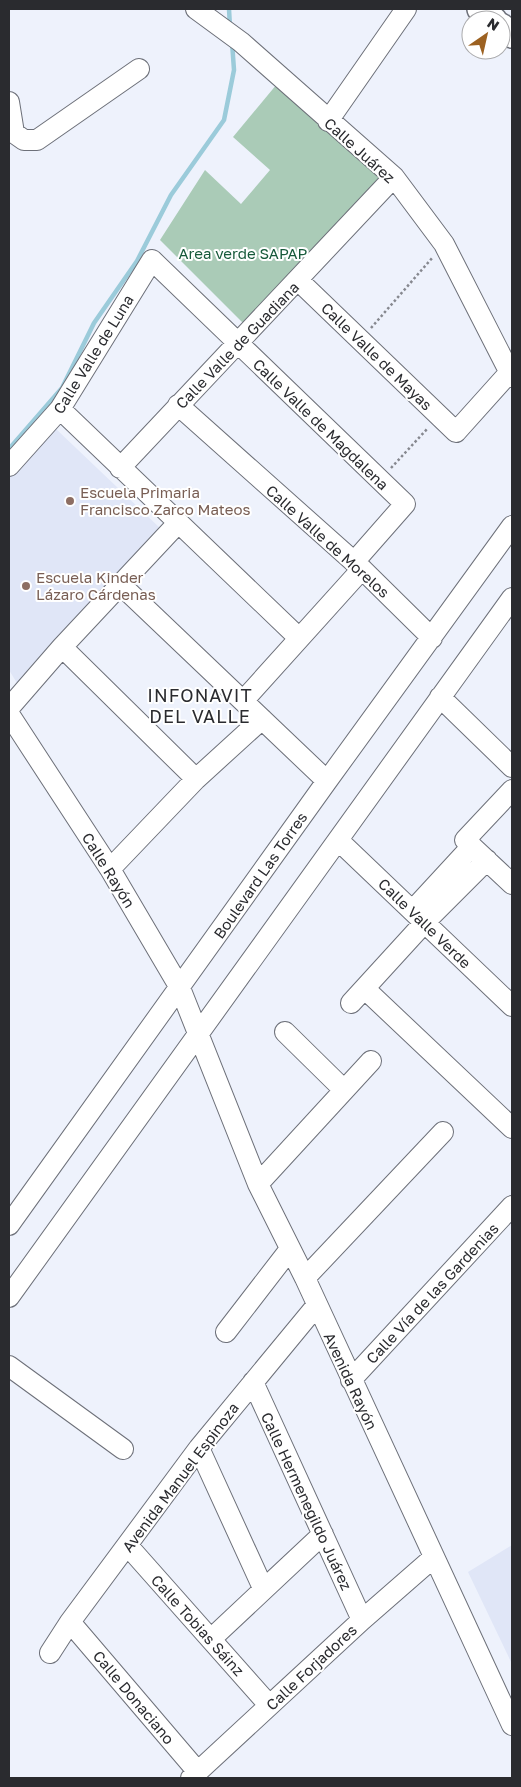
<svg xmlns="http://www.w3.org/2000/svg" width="521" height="1787" font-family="'Golos Text',sans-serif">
  <rect width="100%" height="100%" fill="#eef2fc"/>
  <path fill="#e0e6f7" d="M55 428 161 529 17 683 9 670V473Z
    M512 1545V1664L468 1572Z"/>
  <path fill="#aacbb7" d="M277 84 383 175 244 324 160 240 205 170 241 204 270 170 233 137Z"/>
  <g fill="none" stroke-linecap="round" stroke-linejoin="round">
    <path stroke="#9bcbda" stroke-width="4.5" d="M229 9 230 27
      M9 449 62 388 94 323 137 261 171 195 224 120 234 70 232 42"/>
    <defs>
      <path id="minor" d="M196 9 241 42 394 177 444 244 512 377
        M9 102 14 133 24 140H37L139 69
        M328 121 406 9
        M299 281 456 432 509 373
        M178 405 362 569 432 638
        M60 409 299 638
        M9 466 60 409 152 260 405 504 354 562
        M120 468 394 177
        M121 585 327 781
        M62 647 196 779
        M440 697 512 767
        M243 701 362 569
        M9 708 62 647 178 523
        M9 714 110 869 180 988 258 1184 305 1278 512 1725
        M512 790 465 840 512 884
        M338 840 512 1006
        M110 869 196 779 262 719
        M413 910 472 846
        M365 989 512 1128
        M351 1003 425 922 487 860
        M285 1032 344 1090
        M258 1184 371 1061
        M9 1225 327 781 512 526
        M305 1278 443 1132
        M9 1297 512 598
        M226 1332 290 1249
        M9 1366 123 1449
        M351 1380 512 1206
        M253 1382 362 1620
        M199 1448 263 1588
        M128 1546 269 1705
        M70 1622 198 1772
        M211 1639 323 1534
        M50 1653 70 1622 199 1448 317 1305
        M191 1778 362 1620 433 1558"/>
      <path id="major" d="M480 9 494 20
        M501 26 512 35"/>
    </defs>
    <use href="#minor" stroke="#6d7079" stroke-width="22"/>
    <use href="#major" stroke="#6d7079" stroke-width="28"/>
    <path stroke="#86888f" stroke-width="2.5" stroke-dasharray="2.5 2.5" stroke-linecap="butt" d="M371 328 433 257
      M391 468 428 428"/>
    <use href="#minor" stroke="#fff" stroke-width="20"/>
    <use href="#major" stroke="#fff" stroke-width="25"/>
  </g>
  <g fill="#8d6e63" stroke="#fff" stroke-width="2">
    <circle cx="70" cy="501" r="5"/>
    <circle cx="26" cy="586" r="5"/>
  </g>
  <g text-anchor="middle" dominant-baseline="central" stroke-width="4" stroke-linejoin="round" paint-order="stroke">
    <g font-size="15" fill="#2a2b2f" stroke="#fff">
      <text transform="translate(360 150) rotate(42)">Calle Juárez</text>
      <text transform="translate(237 345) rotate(-46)">Calle Valle de Guadiana</text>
      <text transform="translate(93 354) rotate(-58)">Calle Valle de Luna</text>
      <text transform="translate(377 356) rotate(44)">Calle Valle de Mayas</text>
      <text transform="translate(321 424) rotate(44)">Calle Valle de Magdalena</text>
      <text transform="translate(328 541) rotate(42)">Calle Valle de Morelos</text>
      <text transform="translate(109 870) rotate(58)">Calle Rayón</text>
      <text transform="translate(260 875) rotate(-55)">Boulevard Las Torres</text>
      <text transform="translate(425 923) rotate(44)">Calle Valle Verde</text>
      <text transform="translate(432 1293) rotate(-47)">Calle Vía de las Gardenias</text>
      <text transform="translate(351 1381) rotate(65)">Avenida Rayón</text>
      <text transform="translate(180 1477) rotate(-53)">Avenida Manuel Espinoza</text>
      <text transform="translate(307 1501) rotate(65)">Calle Hermenegildo Juárez</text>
      <text transform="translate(198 1625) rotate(48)">Calle Tobias Sáinz</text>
      <text transform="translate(311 1667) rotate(-43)">Calle Forjadores</text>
      <text transform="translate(134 1697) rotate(50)">Calle Donaciano</text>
    </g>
    <g font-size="15" fill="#175a3b" stroke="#fff">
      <text x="243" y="253">Area verde SAPAP</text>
    </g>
    <g font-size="15" fill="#785e54" stroke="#fff" text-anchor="start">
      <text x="80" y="492">Escuela Primaria<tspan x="80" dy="17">Francisco Zarco Mateos</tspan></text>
      <text x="36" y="577">Escuela Kinder<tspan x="36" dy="17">Lázaro Cárdenas</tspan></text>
    </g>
    <g font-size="18" letter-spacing="1" fill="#2a2b2f" stroke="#fff">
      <text x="200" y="695">INFONAVIT<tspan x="200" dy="21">DEL VALLE</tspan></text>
    </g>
  </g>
  <rect width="521" height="1787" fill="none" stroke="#2a2b2f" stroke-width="20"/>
  <g transform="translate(486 35) rotate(34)"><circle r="24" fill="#ffffff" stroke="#aaaaac"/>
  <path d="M0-4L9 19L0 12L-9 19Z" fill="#9c6121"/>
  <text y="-8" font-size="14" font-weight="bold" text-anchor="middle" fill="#2a2b2f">N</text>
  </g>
</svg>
